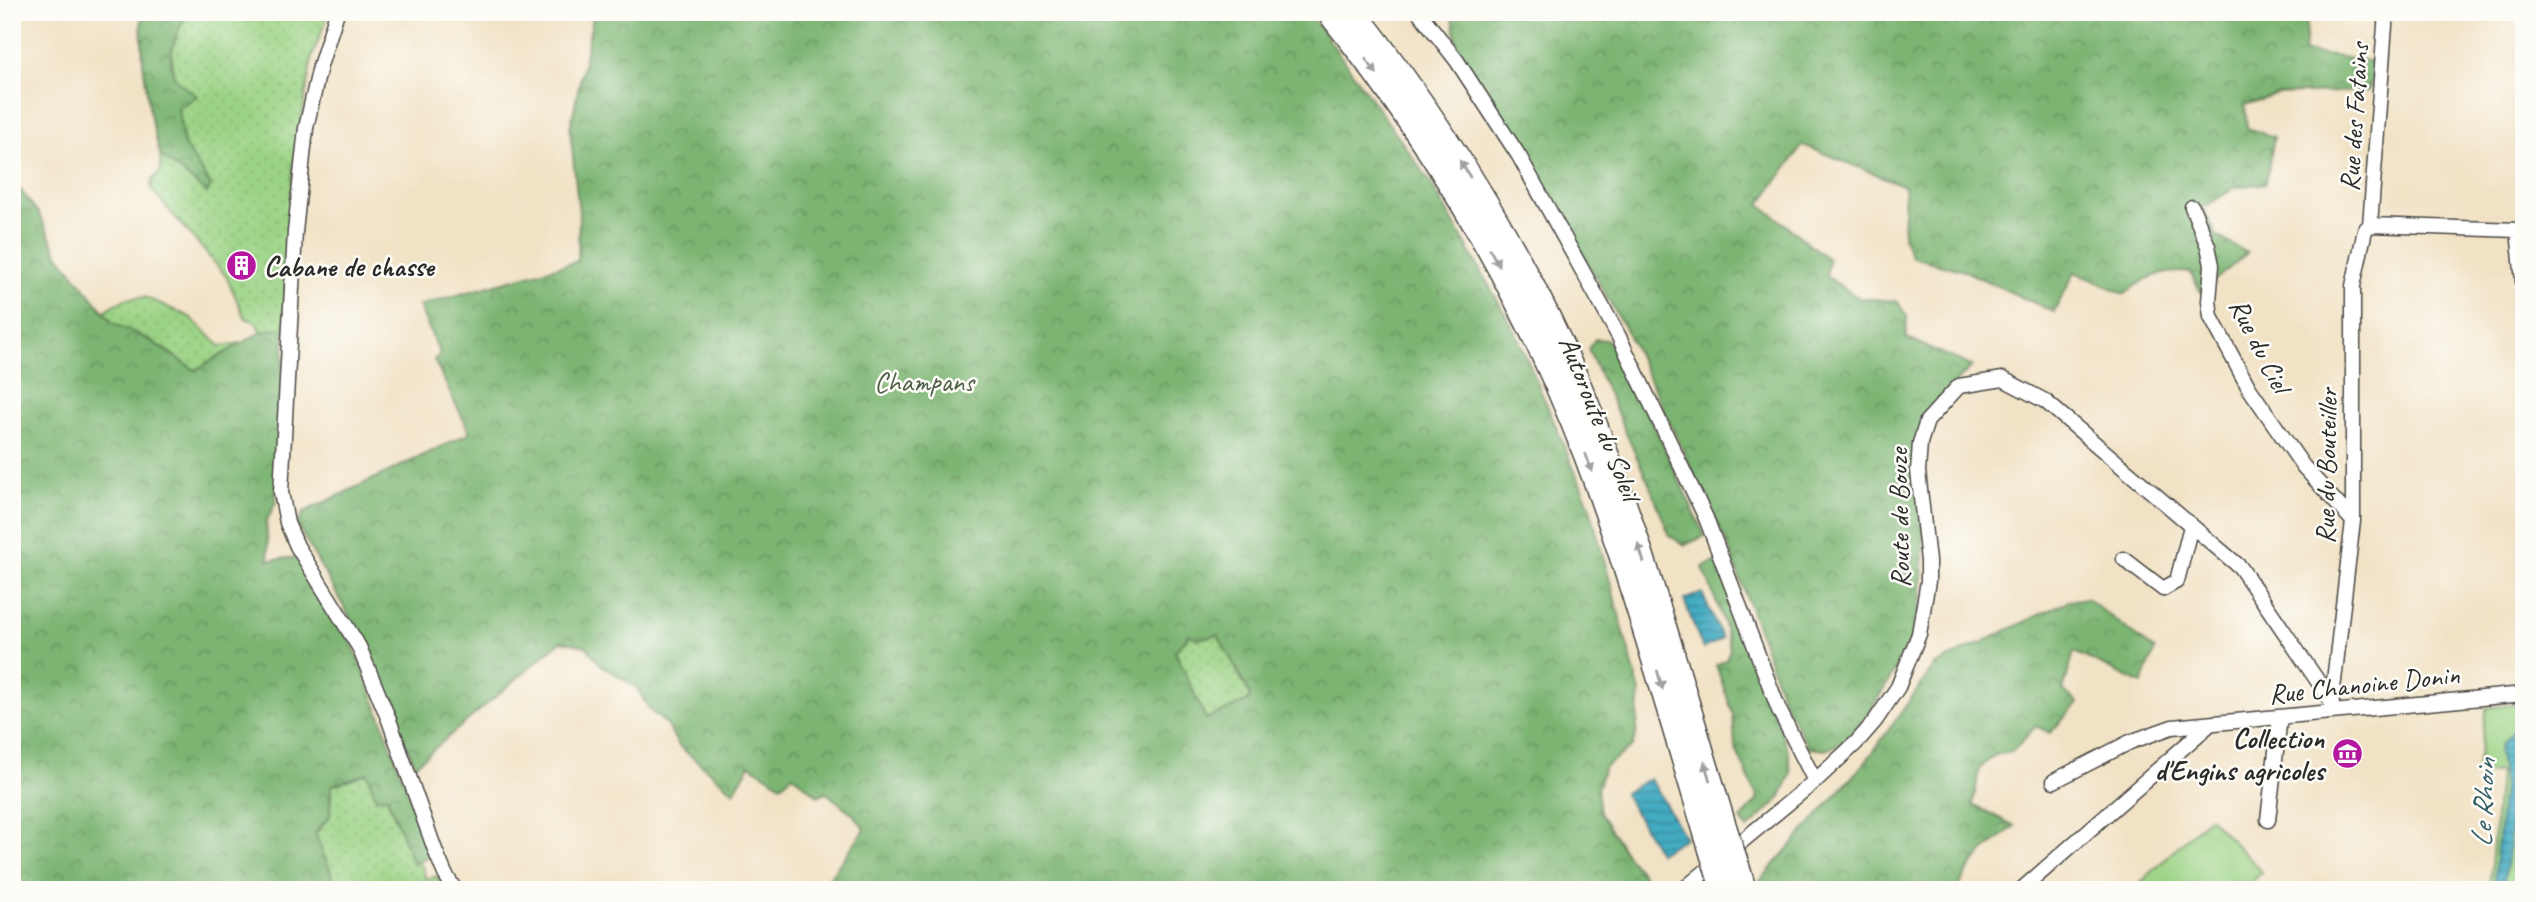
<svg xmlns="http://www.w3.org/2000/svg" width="2536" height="902" font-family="Caveat,sans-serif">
  <defs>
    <pattern id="grass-dots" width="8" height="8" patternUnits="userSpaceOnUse" patternTransform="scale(1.75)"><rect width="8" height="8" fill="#9bd385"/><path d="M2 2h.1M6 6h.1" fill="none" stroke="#86b573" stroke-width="1.8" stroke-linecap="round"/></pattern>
    <pattern id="forest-crowns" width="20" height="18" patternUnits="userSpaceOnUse" patternTransform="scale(1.75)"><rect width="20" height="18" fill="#7cb572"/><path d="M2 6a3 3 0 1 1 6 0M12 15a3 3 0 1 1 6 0" fill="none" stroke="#66935e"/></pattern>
    <pattern id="water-rules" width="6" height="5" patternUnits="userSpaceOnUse" patternTransform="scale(1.75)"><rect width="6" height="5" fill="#43acc2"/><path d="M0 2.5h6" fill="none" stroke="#388c9e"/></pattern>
  </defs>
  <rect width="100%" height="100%" fill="#fdfcf7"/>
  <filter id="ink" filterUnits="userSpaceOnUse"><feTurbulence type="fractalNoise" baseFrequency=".0143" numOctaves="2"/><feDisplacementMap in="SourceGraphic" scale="14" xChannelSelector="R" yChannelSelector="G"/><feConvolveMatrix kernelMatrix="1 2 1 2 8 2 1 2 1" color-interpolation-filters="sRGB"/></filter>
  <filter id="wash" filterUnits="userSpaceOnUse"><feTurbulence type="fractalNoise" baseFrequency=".00686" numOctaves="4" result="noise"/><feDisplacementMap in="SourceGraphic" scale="28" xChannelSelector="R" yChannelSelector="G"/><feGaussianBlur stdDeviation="1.57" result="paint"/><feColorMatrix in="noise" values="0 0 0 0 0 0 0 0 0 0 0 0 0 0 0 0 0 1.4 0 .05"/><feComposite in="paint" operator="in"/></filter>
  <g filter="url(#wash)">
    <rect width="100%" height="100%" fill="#f1e2c5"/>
    <path fill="url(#grass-dots)" stroke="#637f58" stroke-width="2" d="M189 12H329L312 57 293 169 284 306 285 331 279 328 261 332 256 322 245 318 226 276 151 189 152 181 161 170 160 155 207 192 211 185 184 145 178 109 171 51 183 19Z
      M145 297 190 317 220 346 242 343 195 370 150 340 113 323 104 311 125 299Z
      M1190 634 1197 639 1218 634 1250 695 1248 701 1206 720 1175 651Z
      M367 773 386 796 413 863 420 860 426 879 437 876 444 890H338L315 834 330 816 331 786Z"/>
    <path fill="url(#forest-crowns)" stroke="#54704e" stroke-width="2" fill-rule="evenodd" d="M146 12H189C177 27 165 59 175 77 179 84 191 91 197 96L178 109 184 145 211 185 207 193 160 155 150 114 143 62 141 20Z
      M594 12H1307L1322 30 1429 180 1515 331 1589 504 1640 692 1636 735 1632 747 1604 767 1597 789 1600 813 1628 857 1656 890H820L865 829 853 814 825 792 818 796 793 775 781 785 750 765 734 792 679 746 667 725 649 709 637 688 600 664 586 646 561 641 415 765 357 630 297 525 304 512 470 433 434 360 440 354 419 306 578 261 579 213 570 129ZM1189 634 1197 639 1218 635 1250 695 1248 701 1206 719 1175 652Z
      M1452 12H2295L2307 18 2304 52 2376 62 2369 91 2279 94 2245 105 2247 128 2274 137 2266 183 2236 187 2203 208 2217 236 2247 253 2201 292 2190 272C2163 271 2146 276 2124 294L2075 272 2054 312 1965 271 1912 257 1903 237 1905 186 1803 145 1760 204 1829 260 1826 276 1859 298 1897 301 1907 317 1906 338 1972 366 1925 413 1923 563 1920 606 1909 648 1870 711 1848 740 1826 750 1809 748 1784 702 1729 548 1630 338 1579 247 1457 45Z
      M12 179 39 214 58 254 113 323 149 340 195 370 261 332 279 328 285 331 276 502 266 522 269 560 300 557 352 644 375 701 431 856 413 864 387 796 376 799 367 773 331 786 330 816 315 834 338 890H12Z
      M1595 339 1606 340 1622 357 1705 536 1685 545 1670 536 1650 486 1588 349Z
      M1717 561 1789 753 1791 774 1780 798 1748 829 1741 820 1758 799 1735 747 1733 714 1716 665 1726 660 1730 649 1723 620 1703 567Z
      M2086 598 2155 650 2142 684 2074 652 2063 690 2078 703 2050 733 2036 726 2012 752 1995 755 1979 769 1973 805 2015 826C1991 845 1969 860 1958 890H1764L1760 881 1867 760 1935 665 2068 601Z"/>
    <path fill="#9bd385" stroke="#637f58" stroke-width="2" d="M2524 703V890H2489L2499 772 2476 775 2486 708Z
      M2209 817 2262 872 2244 890H2133Z"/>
    <path fill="url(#water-rules)" stroke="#376c76" stroke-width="2" d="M1702 593 1722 638 1703 649 1684 600Z
      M2524 720V738L2516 741 2511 765 2515 798 2503 890H2493L2503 786 2499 753 2500 745Z
      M1650 778 1685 838 1659 853 1624 793Z"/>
  </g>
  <g filter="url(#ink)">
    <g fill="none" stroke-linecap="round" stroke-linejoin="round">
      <defs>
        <path id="street" d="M337 12 320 66 306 128 295 232 281 492 287 523 297 546 359 647 389 720 435 850 445 874 455 890
          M1419 12 1457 61 1519 156 1618 335 1706 518 1779 710 1815 781
          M2192 207 2208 246 2212 265 2209 301 2211 317 2249 388 2303 466 2353 521
          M2370 225 2386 12
          M2370 225 2518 230 2524 228
          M2518 230 2524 292
          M2124 559 2163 589 2177 581 2191 526
          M2331 706 2353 521V286L2365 230 2370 225
          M2054 781 2130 742 2172 727 2524 694
          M2268 820 2280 717
          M1683 890 1815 781 1856 743 1875 721 1898 687 1919 634 1928 581V561L1918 471 1920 443 1927 421 1959 386 2003 379 2045 401 2240 567 2332 702
          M2021 890 2210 724"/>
        <path id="highway" d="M1329 12C1436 146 1524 294 1586 455 1635 584 1670 717 1711 849
          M1354 12C1443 126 1521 249 1578 383 1640 530 1680 684 1727 836
          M1737 866 1744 890"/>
      </defs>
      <use href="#street" stroke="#494642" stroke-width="17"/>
      <use href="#highway" stroke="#494642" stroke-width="27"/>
      <use href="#street" stroke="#fff" stroke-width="14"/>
      <use href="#highway" stroke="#fff" stroke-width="24"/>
      <defs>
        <path id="highway-bridge" d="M1727 836 1737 866
          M1711 849 1720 879"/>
      </defs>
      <use href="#highway-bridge" stroke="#494642" stroke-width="27" stroke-linecap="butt"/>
      <use href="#highway-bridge" stroke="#fff" stroke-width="24"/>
    </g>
    <defs><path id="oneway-solid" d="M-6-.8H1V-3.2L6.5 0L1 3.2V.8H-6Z" transform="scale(1.75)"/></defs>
    <g fill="#a0a0a0">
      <use href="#oneway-solid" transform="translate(1371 66) rotate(53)"/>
      <use href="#oneway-solid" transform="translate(1465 169) rotate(-122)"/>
      <use href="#oneway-solid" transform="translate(1494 257) rotate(61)"/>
      <use href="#oneway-solid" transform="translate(1589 463) rotate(70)"/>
      <use href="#oneway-solid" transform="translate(1641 553) rotate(-108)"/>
      <use href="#oneway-solid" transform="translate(1660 680) rotate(74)"/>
      <use href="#oneway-solid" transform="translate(1707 771) rotate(-106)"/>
    </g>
  </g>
  <defs>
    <symbol id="building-disc" viewBox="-11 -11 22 22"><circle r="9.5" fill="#b5179e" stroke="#fdfcf7"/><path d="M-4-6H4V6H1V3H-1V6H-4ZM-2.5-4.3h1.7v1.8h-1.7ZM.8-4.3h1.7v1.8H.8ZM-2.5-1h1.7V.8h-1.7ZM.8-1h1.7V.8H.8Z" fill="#fff"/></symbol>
    <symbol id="museum-disc" viewBox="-11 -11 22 22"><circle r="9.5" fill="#b5179e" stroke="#fdfcf7"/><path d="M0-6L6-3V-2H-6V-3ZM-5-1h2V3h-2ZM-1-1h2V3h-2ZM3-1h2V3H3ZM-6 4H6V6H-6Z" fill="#fff"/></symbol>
  </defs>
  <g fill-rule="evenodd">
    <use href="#building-disc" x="224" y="248" width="35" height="35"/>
    <use href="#museum-disc" x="2330" y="736" width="35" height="35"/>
  </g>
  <g text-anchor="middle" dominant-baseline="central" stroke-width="5" stroke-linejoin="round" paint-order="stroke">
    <g font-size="28" fill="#2b2b2b" stroke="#fdfcf7">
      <text transform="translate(2354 117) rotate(-86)">Rue des Fatains</text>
      <text transform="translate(2260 345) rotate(63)">Rue du Ciel</text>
      <text transform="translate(1600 418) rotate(68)">Autoroute du Soleil</text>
      <text transform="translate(2326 466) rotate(-89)">Rue du Bouteiller</text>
      <text transform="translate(1899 518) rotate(-91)">Route de Bouze</text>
      <text transform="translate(2364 684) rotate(-6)">Rue Chanoine Donin</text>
    </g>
    <g font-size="28" font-weight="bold" fill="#2b2b2b" stroke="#fdfcf7" text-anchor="start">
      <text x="264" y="266">Cabane de chasse</text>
      <text x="2324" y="738" text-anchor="end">Collection<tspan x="2324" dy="32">d'Engins agricoles</tspan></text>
    </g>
    <g font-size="28" fill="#4d5d46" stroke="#fdfcf7">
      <text x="924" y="381">Champans</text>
    </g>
    <g font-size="30" font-style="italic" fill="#355f67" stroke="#fdfcf7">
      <text transform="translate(2483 803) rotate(-87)">Le Rhoin</text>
    </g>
  </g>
  <rect width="2536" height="902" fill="none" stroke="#fdfcf7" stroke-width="42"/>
</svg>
